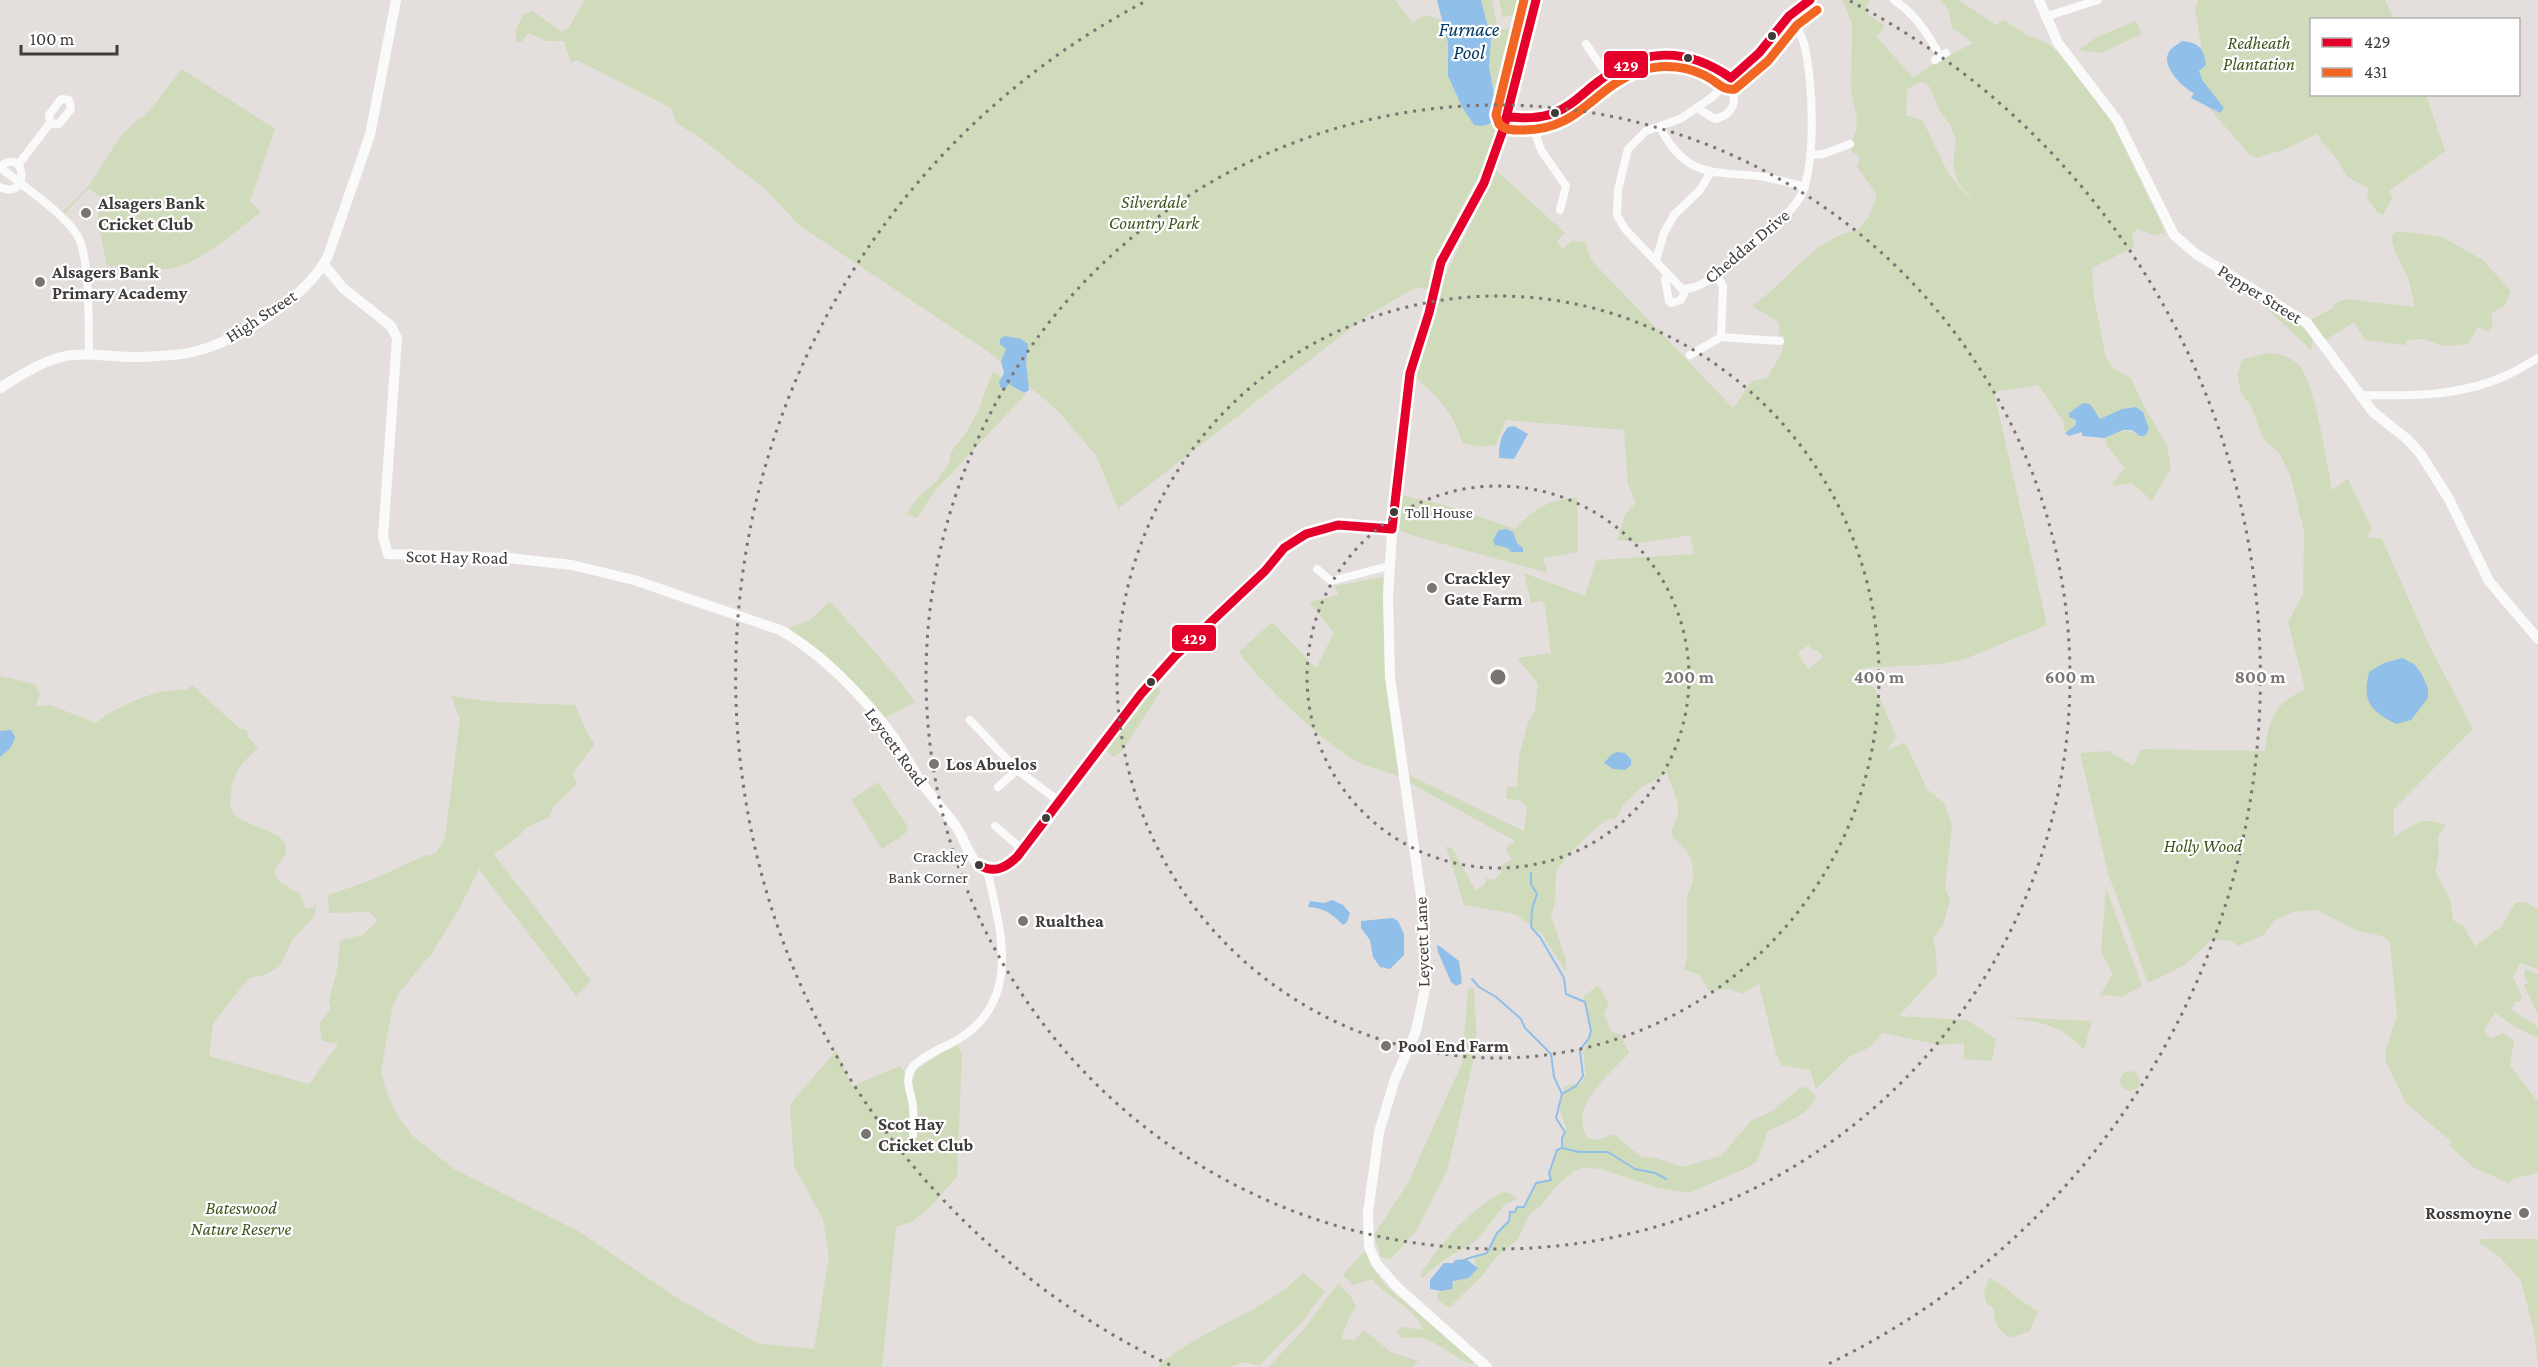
<svg xmlns="http://www.w3.org/2000/svg" width="2538" height="1367" font-family="'Crimson Pro',serif">
  <rect width="100%" height="100%" fill="#e4dfdc"/>
  <path fill="#d0dbbc" fill-rule="evenodd" d="M584 0H1395L1413 23 1423 15 1444 20 1448 43V76L1462 107 1474 125 1495 100 1489 67 1491 38 1481 0H1492L1498 30 1518 27 1516 15 1503 17 1499 0H1527L1521 41 1488 158 1431 265 1429 290 1417 287 1368 315 1118 509 1096 455 1056 409 987 351 800 226 765 189 699 137 676 123 671 108 577 60 571 63 564 41H546L529 33 521 42 517 43 515 31 524 14 532 11 561 31 569 28Z
    M1842 0H1869L1865 12 1885 26 1877 37 1913 78 1933 64 1973 43 1952 28 1948 9 1940 0H1959L1996 25 2004 20 2027 35 2049 44 2063 58 2112 122 2160 220 2165 233 2153 235 2138 229 2132 233 2134 247 2092 268 2094 297 2106 357 2114 369 2131 378 2144 406 2167 446 2171 468 2152 501 2132 483 2111 486 2125 468 2107 446 2105 438C2119 432 2127 427 2140 436L2148 429 2099 419 2090 404 2076 420V425L2065 433 2063 421 2038 385 1994 392 2047 625 1965 659 1941 664 1862 668 1881 701 1897 738 1889 746 1890 750 1902 743 1907 746 1927 789 1944 803 1952 826 1945 888 1950 900 1943 925 1933 938 1936 952 1937 974 1899 1016 1967 1020 1996 1039 1992 1061 1964 1059V1043L1940 1045 1883 1033 1870 1047 1849 1057 1816 1089 1810 1070 1781 1065 1776 1053 1759 984 1742 994 1730 989 1709 991 1700 975 1684 970 1687 958V895C1695 884 1695 865 1688 853 1682 842 1674 844 1671 830 1686 807 1674 796 1667 773L1642 787 1624 804 1616 818 1605 820 1596 828 1569 854 1556 872 1555 902 1551 916 1566 960V972L1542 934 1515 914 1464 905 1446 846 1452 848 1476 891 1486 883V878L1494 880 1501 873V866L1512 859 1507 853V847L1515 841 1410 783 1409 775 1524 831 1527 807 1520 800 1506 799 1507 787H1517L1519 756 1528 723 1535 710 1538 684 1517 658 1551 653 1545 606 1542 601 1531 603 1524 573 1585 596 1596 560 1694 554 1690 535 1640 543 1617 540 1625 514 1636 503 1628 484 1624 430 1506 420 1496 445 1482 447 1462 443C1455 413 1436 395 1414 376L1442 282 1497 171 1565 233 1557 241 1562 249 1572 241 1585 242 1591 260 1733 408 1752 381 1767 378 1782 353 1784 336H1779V322L1752 306C1788 282 1813 237 1858 230L1869 217 1877 194 1857 167 1860 157 1851 151 1850 144 1856 131 1857 118 1851 91 1852 23ZM1921 82 1926 83 1930 88 1939 110 1951 126 1956 141 1953 164 1957 180 1977 207 1948 173 1923 121 1906 115 1907 89ZM1808 645 1813 651 1816 649 1823 657 1808 669 1798 653Z
    M2198 0H2385L2394 19 2312 20V94L2426 95 2445 151 2389 191 2393 197 2383 215 2377 212 2367 198 2368 188 2346 176C2338 156 2327 151 2317 134L2286 149 2256 158 2248 153 2209 108 2219 113 2199 71 2201 46 2195 9Z
    M2136 21 2142 34 2101 53 2079 50 2097 37Z
    M182 69 275 129 250 201 261 212C236 230 199 265 169 269 148 271 128 265 107 266L98 220 100 197 89 188 64 214 62 212C71 203 81 195 89 185 106 163 120 127 146 115Z
    M2397 231 2442 237 2483 260 2511 291 2505 305 2491 314 2493 325 2488 331 2478 327 2467 344 2444 346 2423 339 2407 340 2406 345 2365 340 2354 322 2325 341 2311 320 2334 307 2333 304 2347 299 2415 307 2408 278 2395 252 2391 236Z
    M2256 298C2278 310 2298 319 2313 339L2311 350Z
    M2268 353C2280 354 2290 356 2298 364 2315 381 2327 464 2332 490L2348 479 2372 529 2366 537 2382 539 2429 645 2473 729 2393 810 2394 837C2416 824 2418 815 2446 825L2438 836 2439 855 2435 871 2450 899 2453 920 2463 926 2475 946 2502 926 2515 903 2525 902 2538 910V969L2520 963 2513 977 2522 997 2520 1002 2516 1001 2511 1009 2538 1027V1038L2517 1028 2495 1013 2484 1030 2491 1039 2503 1033 2514 1041 2510 1065 2538 1102V1173L2512 1179 2510 1184 2473 1167 2449 1145 2452 1142 2406 1103 2386 1062 2385 1052 2397 1016 2390 942 2382 936 2358 931 2317 910 2293 912 2274 921 2264 935 2239 946 2231 941 2212 939 2185 965 2148 983 2108 873 2080 753 2108 751 2134 766 2141 749 2265 751C2270 716 2273 706 2305 689L2288 622 2303 594 2304 532 2290 474 2279 453 2263 439 2252 408 2241 393 2237 375 2243 359Z
    M993 371 1001 377 999 382 1009 384 1025 395 934 492 917 518 906 514 920 495 936 482 950 461 951 452 968 430 978 411Z
    M1401 495 1441 504 1515 529C1536 507 1547 501 1577 497L1578 552 1543 558 1548 573 1415 536 1399 530 1397 527Z
    M1383 577 1384 653 1400 777C1385 771 1366 767 1352 759 1319 738 1261 684 1239 652L1272 622 1316 668 1334 633 1309 602 1338 595 1335 586Z
    M830 601 895 675 915 702 885 718 789 628 810 620Z
    M0 676 35 684 40 694 36 705 38 707 50 705 96 723C118 705 158 688 186 690L192 685 239 728 247 730 248 737 258 748C244 761 231 774 231 794 231 798 230 805 231 808 237 828 284 827 286 848 287 858 276 864 274 873L280 882 300 894 306 909 312 908 316 903 314 917 292 940 280 966 267 974 248 979 213 1023 209 1056 309 1084 338 1044 322 1041 319 1024 331 1009 329 1001 338 965 340 940 363 935 378 920 369 912 329 913 328 895 369 881 424 856 435 854 445 838 460 719 451 696 495 702 575 705 586 731 595 744 572 774 577 784 554 806 549 817 526 828 518 837 494 854 591 981 576 996 479 869 458 911 432 953 399 993 392 1009 381 1072 388 1096 398 1117 413 1136 454 1169 580 1232 674 1296 757 1343 814 1349 829 1257 823 1219 794 1166 790 1105 836 1050 852 1086 900 1066 912 1082 917 1069 956 1044 962 1053 957 1177 929 1208 913 1221 896 1227 882 1367H0Z
    M1155 684 1161 691 1122 751 1114 757 1103 749Z
    M878 782 908 827 905 834 882 849 851 800Z
    M2106 888 2142 986 2121 997 2106 995 2099 997 2113 974 2101 952Z
    M2525 969 2538 974V1015L2524 985 2528 982 2524 977Z
    M1598 985 1609 1004 1604 1013 1611 1031 1621 1035 1629 1053C1609 1076 1567 1106 1588 1138L1597 1140 1614 1134 1641 1157 1656 1158 1683 1167 1721 1156 1751 1121 1774 1110 1801 1087 1808 1088 1816 1097C1809 1115 1784 1123 1768 1131L1757 1161 1747 1168 1688 1193 1657 1188 1601 1169 1582 1168 1573 1172 1558 1184 1541 1206 1529 1215 1518 1239 1495 1258 1482 1276 1449 1308 1438 1300 1437 1294 1453 1285 1456 1279 1469 1278 1478 1268 1474 1262 1475 1256 1487 1253 1497 1233 1509 1221 1510 1212 1515 1211 1517 1207H1525L1536 1183 1551 1180 1549 1173 1557 1150 1562 1148 1566 1127 1560 1111 1564 1087 1581 1083 1586 1075 1583 1053 1591 1031 1583 997Z
    M1474 988 1477 1045 1447 1171 1416 1231 1391 1259 1381 1257 1374 1235 1408 1183 1462 1063 1468 989Z
    M2008 1017 2092 1021 2084 1050C2060 1024 2041 1023 2008 1017Z
    M2120 1081a10 10 0 1 1 20 0a10 10 0 1 1-20 0Z
    M1502 1192 1509 1193 1517 1199 1504 1205 1486 1229 1474 1242 1442 1261 1422 1278 1420 1275C1440 1243 1469 1211 1502 1192Z
    M2482 1239H2538V1367L2534 1332 2521 1281 2500 1257 2478 1242Z
    M1364 1252H1369L1373 1268 1386 1286 1474 1362 1471 1364C1456 1359 1443 1347 1428 1340 1418 1335 1410 1340 1400 1337L1397 1331 1402 1327 1424 1330C1414 1307 1387 1298 1372 1279L1353 1285 1344 1276V1273Z
    M1303 1273 1325 1291 1302 1322 1259 1366 1246 1362 1228 1367H1157C1201 1328 1261 1315 1303 1273Z
    M1989 1277C2007 1287 2020 1302 2038 1311L2030 1331 2011 1338C1998 1332 1994 1321 1993 1308L1986 1303 1984 1293Z
    M1338 1283 1351 1297 1356 1307C1347 1317 1347 1327 1341 1339L1355 1340 1364 1330 1391 1352 1418 1361 1413 1367H1268L1304 1329Z"/>
  <path fill="#90bfe9" d="M1437 0H1481L1491 38 1489 67 1495 100 1494 120C1487 127 1483 126 1474 125L1462 107 1448 76V43Z
    M2182 41C2198 43 2204 47 2206 65L2199 71 2203 81 2224 108 2220 113 2191 98 2194 93C2184 89 2162 67 2168 54 2170 48 2177 45 2182 41Z
    M1005 336 1021 339 1028 344 1026 362 1029 390 1024 393 1009 384 1005 389 1000 387 999 382 1004 373 1001 361 1006 349 1000 344V339Z
    M2083 403 2090 404 2100 419 2122 409 2136 407 2143 412 2149 429 2145 436H2140L2132 430H2123L2105 438 2082 436V432L2069 436 2065 433 2076 425V420L2069 417V413Z
    M1514 426 1528 434 1514 459 1499 458C1499 446 1500 436 1508 427Z
    M1507 529 1513 532 1517 543 1523 548V552H1511L1508 548 1495 545 1493 540 1499 530Z
    M2402 658 2414 664 2421 673 2428 688V698L2411 720 2396 724C2370 710 2362 702 2369 672L2384 663Z
    M11 730 15 737C13 746 8 751 0 757V731Z
    M1617 752 1625 753 1631 759V765L1625 770 1613 769 1604 763 1611 755Z
    M1332 900 1343 905 1350 913 1347 922 1343 925C1332 914 1325 908 1308 907L1310 901 1324 903Z
    M1393 918 1398 921 1404 934V955L1390 969 1380 967 1373 957 1370 940 1361 928V921Z
    M1438 945 1459 961 1462 983 1456 986 1451 982 1438 952 1437 947Z
    M1466 1259 1478 1268 1469 1278 1453 1281 1452 1289 1441 1291 1430 1289V1280L1444 1263H1453L1455 1260Z"/>
  <g fill="none" stroke-linecap="round" stroke-linejoin="round">
    <path stroke="#90bfe9" stroke-width="2" d="M1472 979 1479 987 1496 997 1521 1019 1525 1028 1551 1054 1554 1077 1562 1094
      M1562 1148 1579 1152H1608L1635 1169 1655 1173 1666 1179
      M1466 1259 1487 1253 1497 1233 1509 1221 1510 1212H1515L1517 1207H1524L1536 1183 1551 1180 1549 1173 1557 1150 1562 1148V1138L1565 1132 1556 1118 1562 1094 1576 1086 1583 1076 1580 1050 1589 1038 1591 1031 1585 1002 1566 994 1564 978 1540 937 1531 927 1532 909 1537 894 1531 884V873"/>
    <path stroke="#fbfafa" stroke-width="8" d="M1894 0C1916 15 1928 34 1940 56
      M1789 16C1796 25 1801 33 1804 44 1813 77 1818 174 1797 202 1781 223 1756 240 1736 257 1720 271 1704 289 1682 289L1625 229 1617 215 1618 190 1628 149 1646 131 1680 119 1711 98 1759 53 1789 16 1810 0
      M2045 17 2098 0
      M1586 44 1607 75
      M1935 60 1946 53
      M1697 108 1715 119C1733 115 1741 97 1726 84
      M1508 117C1526 119 1544 119 1561 110 1577 102 1590 86 1605 76 1647 47 1691 46 1731 78
      M1531 120 1541 150 1566 186 1560 210
      M1660 127C1684 176 1712 172 1759 176 1774 178 1790 183 1805 187
      M1810 155 1823 154 1850 144
      M18 165 50 123 49 115 61 99 69 100 71 109 59 124 50 123
      M0 167C21 185 63 212 77 235 91 258 88 326 89 355
      M0 167C27 145 30 202 0 187
      M1656 260 1664 233 1674 215 1700 190 1710 173
      M1668 274 1665 279 1669 301 1671 303 1681 300 1686 289
      M1716 274 1723 286 1721 337
      M1690 355 1721 337 1780 341
      M2359 395C2408 396 2459 397 2505 376 2517 371 2527 364 2538 358
      M1317 569 1331 581 1389 566
      M970 720 1017 770 1060 802
      M998 787 1017 770
      M995 826 1023 850
      M913 1135C913 1125 914 1116 913 1107 912 1094 905 1084 910 1071 915 1060 941 1048 952 1043 1023 1005 1002 934 987 870"/>
    <path stroke="#fbfafa" stroke-width="10" d="M2039 0 2058 43 2117 120 2174 235 2196 254 2307 323 2373 412 2407 439 2420 453 2449 499 2489 581 2538 639
      M324 265 343 288 391 326 397 338 383 537 388 554 509 558 572 565 634 580 780 630C822 653 867 700 895 739 905 754 913 771 924 786 933 799 945 811 955 825 965 838 969 862 985 869 998 875 1009 866 1017 857L1141 694 1175 656 1265 571 1284 548 1306 534 1338 525 1392 529
      M0 388C19 376 39 363 61 357 86 351 113 358 139 357 156 356 176 356 193 352 239 341 306 298 328 256L370 135 396 0
      M1487 1367 1397 1287 1376 1263 1369 1247 1368 1213 1379 1132 1395 1079 1416 1031 1426 984 1423 911 1390 677 1388 597 1392 532 1410 373 1429 313 1441 262 1484 183 1503 130 1536 0"/>
    <defs>
      <path id="bus-1" d="M1508 117C1523 118 1539 119 1554 113 1572 106 1584 92 1599 81 1643 47 1686 47 1731 78L1759 53 1789 16 1810 0
        M979 865C994 874 1005 868 1017 857L1141 694 1175 656 1265 571 1284 548 1306 534 1338 525 1392 529 1410 373 1429 313 1441 262 1484 183 1503 130 1536 0"/>
      <path id="bus-2" d="M1524 0 1496 115 1499 124C1505 130 1512 130 1520 130 1579 132 1592 88 1640 71 1664 63 1690 66 1711 79 1719 84 1725 91 1735 89L1768 61 1797 25 1817 10"/>
    </defs>
    <use href="#bus-1" stroke="#fff" stroke-width="14"/>
    <use href="#bus-2" stroke="#fff" stroke-width="14"/>
    <use href="#bus-1" stroke="#e4002b" stroke-width="9"/>
    <use href="#bus-2" stroke="#f26522" stroke-width="9"/>
  </g>
  <g fill="none" stroke="#797573" stroke-width="3" stroke-dasharray="3 6">
    <circle cx="1498" cy="677" r="191"/>
    <circle cx="1498" cy="677" r="381"/>
    <circle cx="1498" cy="677" r="572"/>
    <path d="M1170 1365A762 762 0 0 1 1146 1M1850 1A762 762 0 0 1 1826 1365"/>
  </g>
  <g fill="#3f3c3a" stroke="#fff" stroke-width="2">
    <circle cx="1772" cy="36" r="5"/>
    <circle cx="1688" cy="58" r="5"/>
    <circle cx="1555" cy="113" r="5"/>
    <circle cx="1394" cy="512" r="5"/>
    <circle cx="1151" cy="682" r="5"/>
    <circle cx="1046" cy="818" r="5"/>
    <circle cx="979" cy="865" r="5"/>
  </g>
  <g fill="#797573" stroke="#fff" stroke-width="2">
    <circle cx="86" cy="213" r="6"/>
    <circle cx="40" cy="282" r="6"/>
    <circle cx="1432" cy="588" r="6"/>
    <circle cx="934" cy="764" r="6"/>
    <circle cx="1023" cy="921" r="6"/>
    <circle cx="1386" cy="1046" r="6"/>
    <circle cx="866" cy="1134" r="6"/>
    <circle cx="2524" cy="1213" r="6"/>
  </g>
  <g text-anchor="middle" dominant-baseline="central" stroke-width="4.5" stroke-linejoin="round" paint-order="stroke">
    <g font-size="16" fill="#3f3c3a" stroke="#fff" text-anchor="start">
      <text x="1405" y="512">Toll House</text>
      <text x="968" y="856" text-anchor="end">Crackley<tspan x="968" dy="21">Bank Corner</tspan></text>
    </g>
    <g font-size="18" font-style="italic" fill="#40561e" stroke="#fff">
      <text x="2259" y="43">Redheath<tspan x="2259" dy="21">Plantation</tspan></text>
      <text x="1154" y="202">Silverdale<tspan x="1154" dy="21">Country Park</tspan></text>
      <text x="2203" y="846">Holly Wood</text>
      <text x="241" y="1208">Bateswood<tspan x="241" dy="21">Nature Reserve</tspan></text>
    </g>
    <g font-size="18" font-weight="bold" fill="#3f3c3a" stroke="#fff" text-anchor="start">
      <text x="98" y="203">Alsagers Bank<tspan x="98" dy="21">Cricket Club</tspan></text>
      <text x="52" y="272">Alsagers Bank<tspan x="52" dy="21">Primary Academy</tspan></text>
      <text x="1444" y="578">Crackley<tspan x="1444" dy="21">Gate Farm</tspan></text>
      <text x="946" y="764">Los Abuelos</text>
      <text x="1035" y="921">Rualthea</text>
      <text x="1398" y="1046">Pool End Farm</text>
      <text x="878" y="1124">Scot Hay<tspan x="878" dy="21">Cricket Club</tspan></text>
      <text x="2512" y="1213" text-anchor="end">Rossmoyne</text>
    </g>
    <g font-size="18" fill="#3f3c3a" stroke="#fff">
      <text transform="translate(1747 246) rotate(-40)">Cheddar Drive</text>
      <text transform="translate(2260 294) rotate(32)">Pepper Street</text>
      <text transform="translate(261 316) rotate(-33)">High Street</text>
      <text transform="translate(457 557) rotate(1)">Scot Hay Road</text>
      <text transform="translate(896 747) rotate(54)">Leycett Road</text>
      <text transform="translate(1422 942) rotate(-92)">Leycett Lane</text>
    </g>
    <g font-size="20" font-style="italic" fill="#053b62" stroke="#fff">
      <text x="1469" y="29">Furnace<tspan x="1469" dy="23">Pool</tspan></text>
    </g>
  </g>
  <circle cx="1498" cy="677" r="9" fill="#797573" stroke="#fff" stroke-width="3"/>
  <g font-size="18" text-anchor="middle" font-weight="bold" fill="#797573" stroke="#fff" stroke-width="4.5" stroke-linejoin="round" paint-order="stroke">
    <text x="1689" y="683">200 m</text>
    <text x="1879" y="683">400 m</text>
    <text x="2070" y="683">600 m</text>
    <text x="2260" y="683">800 m</text>
  </g>
  <g stroke="#fff" stroke-width="2">
    <rect x="1603" y="50" width="46" height="29" rx="6" fill="#e4002b"/>
    <rect x="1171" y="624" width="46" height="28" rx="6" fill="#e4002b"/>
  </g>
  <g font-size="16" text-anchor="middle" font-weight="bold" fill="#fff">
    <text x="1626" y="71">429</text>
    <text x="1194" y="644">429</text>
  </g>
  <rect x="2310" y="18" width="210" height="78" fill="#ffffff" stroke="#b2b1b0" stroke-width="1.5"/>
  <rect x="2322" y="38" width="30" height="9" fill="#e4002b" stroke="#b2b1b0" stroke-width="1.5"/>
  <text x="2364" y="48" font-size="18" fill="#3f3c3a">429</text>
  <rect x="2322" y="68" width="30" height="9" fill="#f26522" stroke="#b2b1b0" stroke-width="1.5"/>
  <text x="2364" y="78" font-size="18" fill="#3f3c3a">431</text>
  <path d="M21 45v9h96v-9" fill="none" stroke="#3f3c3a" stroke-width="3"/>
  <text x="30" y="45" font-size="18" fill="#3f3c3a" stroke="#ffffff" stroke-width="4.5" paint-order="stroke">100 m</text>
</svg>
